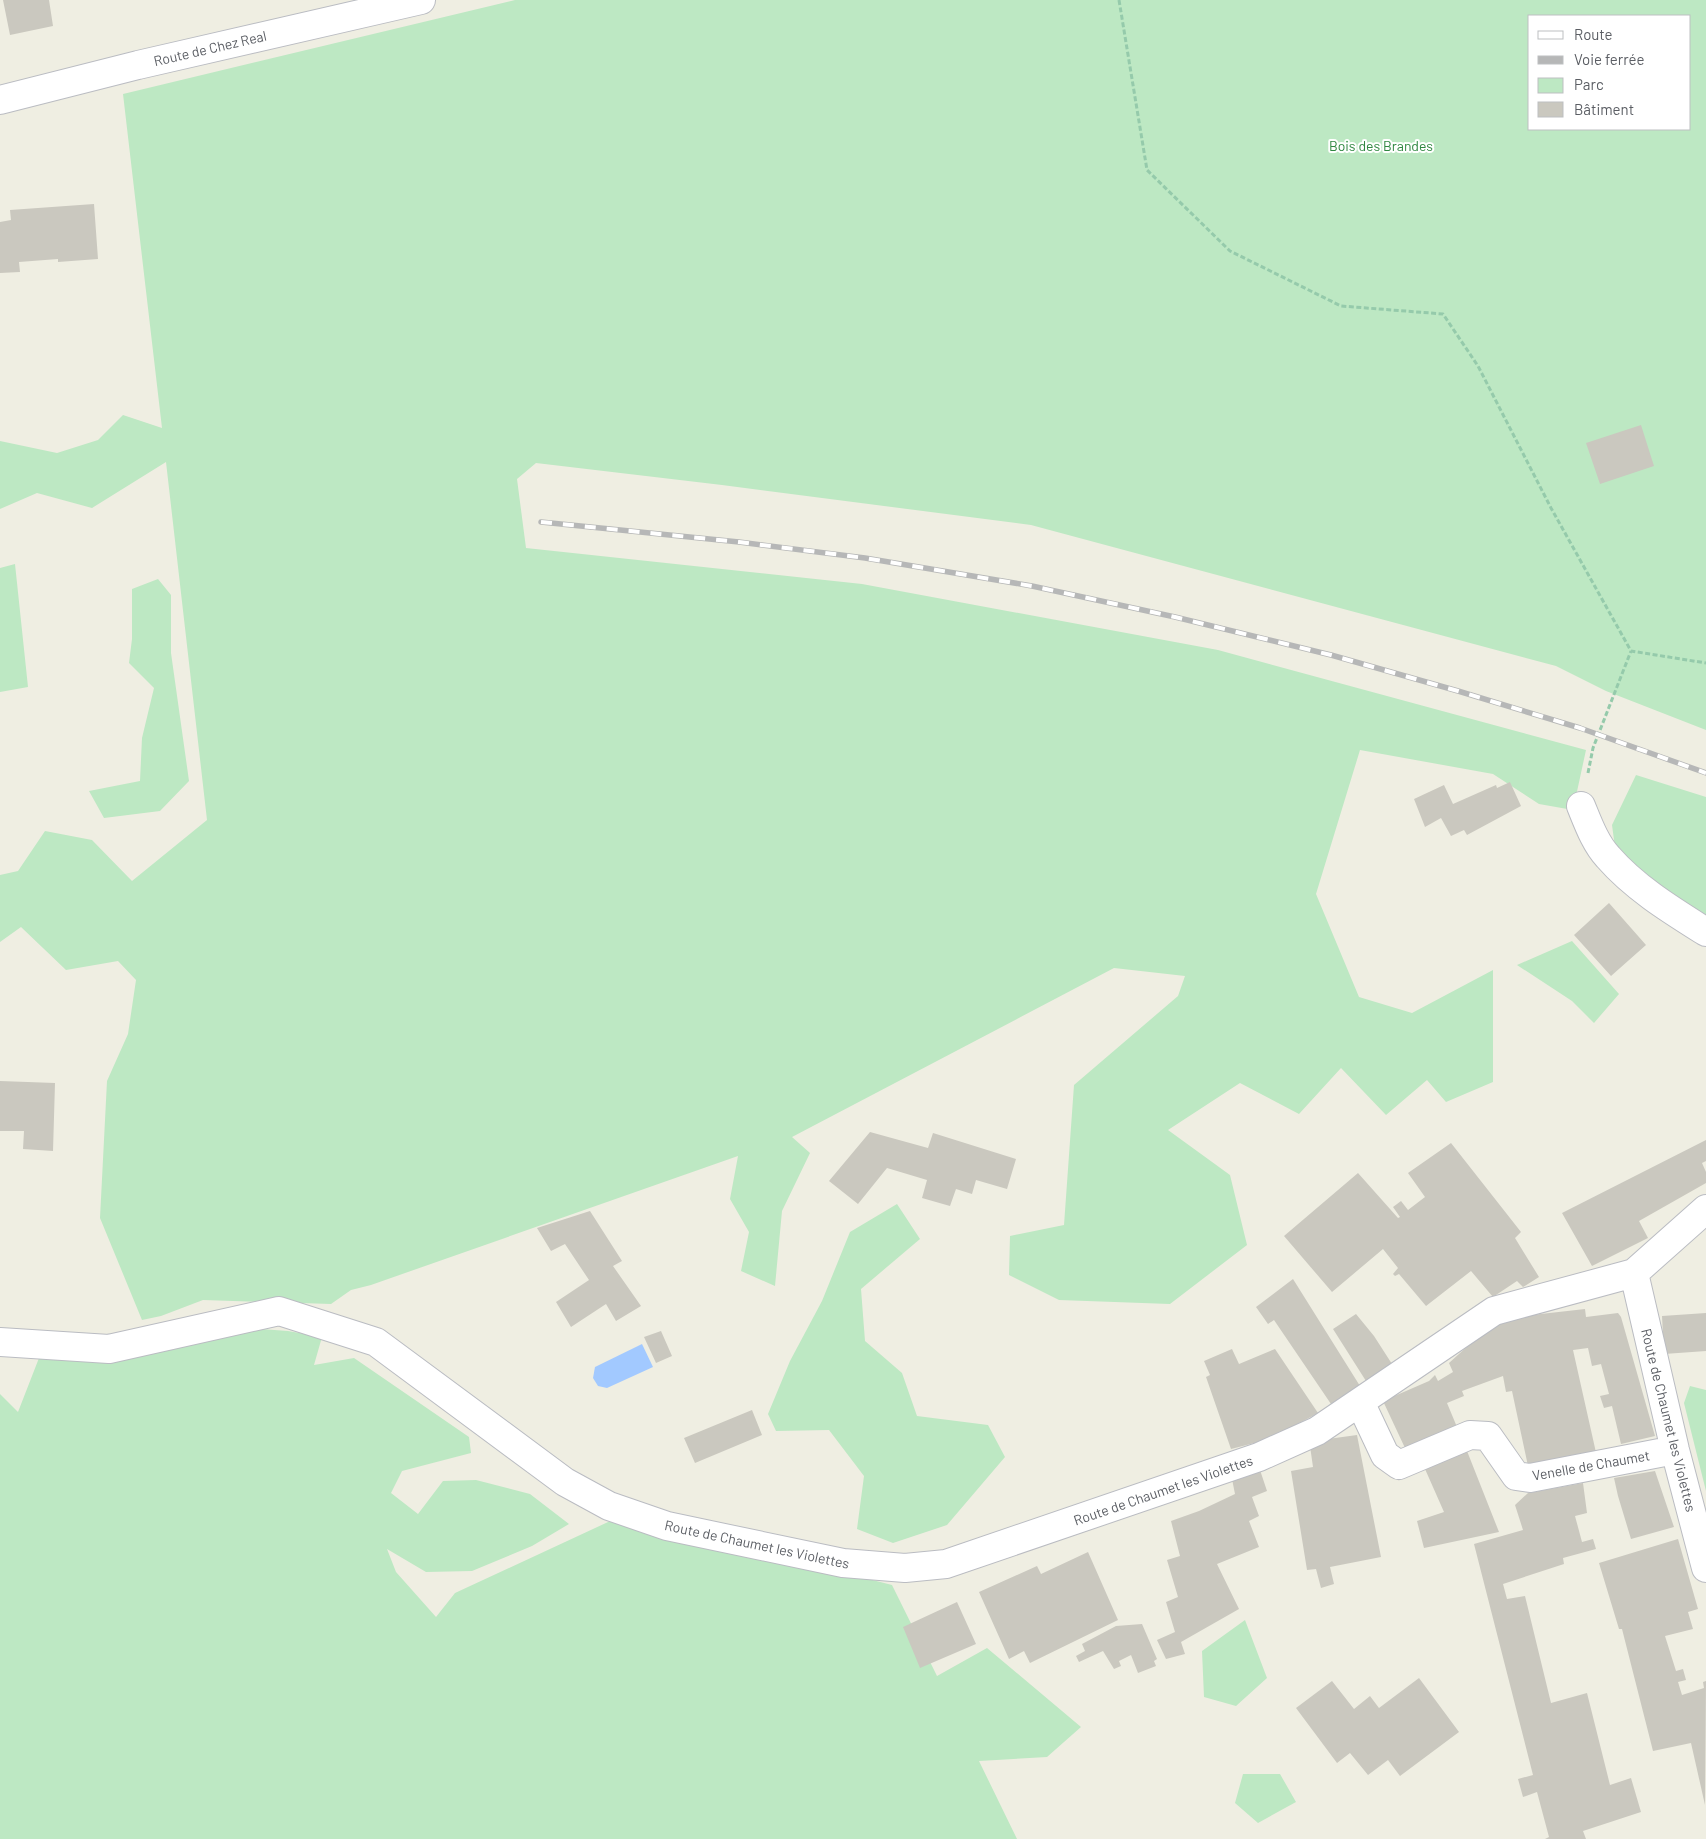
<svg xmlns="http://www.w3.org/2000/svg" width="1706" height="1839" font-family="Barlow,sans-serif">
  <rect width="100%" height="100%" fill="#efeee2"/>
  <path fill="#bde8c3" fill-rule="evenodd" d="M515 0H1706V730L1606 691 1556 666 1031 525 722 485 536 463 517 479 526 548 862 584 1218 650 1586 750 1573 810 1539 804 1493 774 1360 750 1316 894 1359 997 1412 1013 1493 970V1082L1446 1102 1427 1080 1386 1115 1341 1068 1299 1114 1240 1083 1168 1130 1230 1175 1247 1245 1170 1304 1059 1300 1009 1275 1010 1236 1064 1225 1074 1085 1178 996 1185 976 1114 968 792 1137 810 1153 782 1211 775 1286 741 1271 749 1232 730 1199 738 1156 371 1285 351 1290 331 1304 203 1300 161 1316 142 1320 100 1218 107 1081 128 1034 136 980 118 961 66 970 21 927 0 942V875L18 871 45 831 92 840 132 881 207 820 166 462 92 508 37 493 0 509V441L57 453 98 440 123 415 162 428 123 94ZM1530 16H1690V129H1530Z
    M15 564 28 687 0 692V568Z
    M158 579 171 595V653L189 781 160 811 104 818 89 791 140 781 142 738 154 688 129 663 132 639V589Z
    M1636 775 1706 797V918L1618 869 1612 825Z
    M1572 941 1619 994 1594 1023 1572 1001 1517 965Z
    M897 1204 920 1239 861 1289 865 1341 902 1373 917 1416 988 1425 1005 1457 947 1525 893 1543 857 1529 864 1476 829 1430 776 1431 768 1414 790 1361 822 1301 850 1232Z
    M248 1328 288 1331 322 1337 314 1365 354 1358 469 1437 471 1453 402 1471 391 1493 418 1514 443 1481 476 1480 530 1494 569 1524 532 1546 472 1571 426 1572 387 1549 396 1572 436 1617 455 1593 621 1516 892 1585 937 1676 987 1648 1081 1727 1047 1757 979 1761 1017 1839H0V1394L18 1412 39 1358 128 1355Z
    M1690 1386 1706 1390V1491L1684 1403Z
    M1245 1620 1267 1678 1236 1706 1204 1697 1202 1651Z
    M1243 1774H1280L1296 1802 1258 1823 1235 1803Z"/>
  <path fill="#a2c9ff" d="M642 1344 653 1367 607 1388 598 1386 593 1378 595 1367Z"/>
  <path fill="#cac8bf" d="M3 0H49L53 26 10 35Z
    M94 204 98 259 58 262V259L19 262 20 272 0 273V222L11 220 10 210Z
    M1641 425 1654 466 1600 484 1586 443Z
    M1510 782 1521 806 1467 835 1464 830 1451 836 1441 818 1425 827 1414 799 1444 785 1453 804 1496 785 1497 788Z
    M1609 903 1646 945 1611 976 1574 935Z
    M0 1081 55 1083 53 1151 23 1149 24 1131H0Z
    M870 1132 928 1148 933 1133 1016 1159 1007 1189 976 1180 972 1194 956 1189 950 1206 922 1198 927 1180 887 1168 858 1204 829 1181Z
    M1706 1140V1161L1702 1163 1706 1172V1183L1639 1221 1648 1238 1592 1266 1562 1213Z
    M1451 1143 1521 1232 1515 1238 1539 1277 1523 1287 1517 1281 1493 1297 1471 1271 1426 1306 1399 1274 1395 1276 1393 1274 1398 1268 1383 1249 1332 1292 1284 1236 1358 1173 1398 1218 1400 1217 1393 1207 1401 1201 1408 1210 1425 1197 1408 1173Z
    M590 1211 622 1261 613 1266 641 1306 616 1321 606 1304 571 1327 556 1302 589 1280 565 1244 551 1251 537 1228Z
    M1293 1279 1360 1386 1331 1404 1274 1320 1268 1324 1256 1307Z
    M1585 1309 1586 1317 1618 1313 1621 1317 1655 1436 1621 1444 1612 1406 1604 1408 1600 1396 1609 1394 1601 1364 1592 1366 1588 1348 1573 1350 1597 1457 1528 1466 1512 1391 1506 1392 1503 1376 1462 1391 1464 1396 1447 1403 1457 1427 1405 1448 1383 1401 1429 1381 1435 1375 1438 1381 1453 1372 1449 1363 1491 1325 1532 1315Z
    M1706 1313V1351L1664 1354 1662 1316Z
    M1356 1314 1374 1336 1392 1364 1366 1381 1333 1329Z
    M661 1331 672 1356 656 1363 644 1337Z
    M1232 1349 1239 1364 1275 1349 1318 1413 1270 1439 1231 1449 1206 1377 1210 1375 1204 1361Z
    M752 1410 762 1435 695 1463 684 1438Z
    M1357 1435 1381 1557 1330 1567 1334 1584 1321 1588 1316 1569 1307 1570 1291 1471 1313 1467 1310 1446 1328 1439Z
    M1467 1451 1499 1532 1424 1548 1417 1521 1444 1512 1425 1469Z
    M1258 1464 1267 1491 1252 1497 1259 1516 1249 1521 1259 1547 1217 1564 1239 1609 1181 1642 1185 1654 1166 1659 1157 1640 1175 1632 1166 1602 1178 1597 1167 1560 1180 1556 1171 1521 1199 1511 1235 1494 1231 1474Z
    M1655 1471 1674 1527 1631 1539 1618 1496 1614 1478Z
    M1583 1483 1587 1513 1575 1516 1582 1542 1593 1539 1596 1549 1563 1558 1564 1564 1503 1584 1507 1599 1525 1596 1551 1703 1587 1693 1610 1785 1631 1778 1641 1812 1583 1831 1586 1839H1545L1549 1837 1537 1792 1523 1797 1518 1779 1533 1775 1474 1544 1523 1530 1515 1505 1528 1493Z
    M1678 1539 1698 1609 1688 1612 1693 1629 1665 1636 1676 1671 1683 1669 1686 1680 1678 1682 1682 1695 1704 1688 1703 1682 1706 1681 1705 1805 1691 1743 1653 1751 1622 1629H1619L1599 1563Z
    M1088 1552 1118 1620 1030 1663 1024 1651 1009 1659 979 1592 1037 1566 1041 1574Z
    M957 1602 976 1644 920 1668 903 1627Z
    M1142 1624 1157 1659 1154 1661 1156 1666 1138 1673 1131 1655 1119 1661 1121 1666 1114 1669 1103 1651 1079 1662 1076 1656 1085 1651 1082 1644 1116 1626Z
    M1419 1678 1459 1732 1400 1776 1388 1760 1368 1775 1350 1753 1337 1763 1296 1708 1332 1681 1354 1709 1370 1696 1379 1708Z"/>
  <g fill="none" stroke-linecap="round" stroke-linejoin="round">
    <defs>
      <path id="minor" d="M0 100 138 65 421 0
        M1581 806C1588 823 1595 843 1608 857 1635 888 1671 910 1706 932
        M1634 1273 1706 1209
        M0 1342 109 1349 279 1311 376 1342 565 1482 609 1506 667 1526 843 1563 905 1568 946 1564 1259 1457 1317 1431 1494 1311 1634 1273 1675 1450 1706 1568
        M1360 1402 1385 1455 1399 1465 1470 1435 1488 1436 1516 1476 1530 1478 1675 1450"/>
    </defs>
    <use href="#minor" stroke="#babcc2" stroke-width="30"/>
    <path stroke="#95caab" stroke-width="3" stroke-dasharray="5 2.5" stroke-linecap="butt" d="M1119 0 1147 170 1230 251 1341 306 1443 314 1478 366 1551 508 1631 651 1706 663
      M1588 773 1593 748 1631 651"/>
    <use href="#minor" stroke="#fff" stroke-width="28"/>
    <defs>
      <path id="rail" d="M541 522 739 542 865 558 1032 586 1175 617 1331 655 1458 691 1580 728 1706 773"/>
    </defs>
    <use href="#rail" stroke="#b6b7b7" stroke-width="5.5"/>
    <use href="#rail" stroke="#fff" stroke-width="4" stroke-dasharray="11" stroke-linecap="butt"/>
  </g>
  <g text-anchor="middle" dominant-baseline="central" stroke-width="4" stroke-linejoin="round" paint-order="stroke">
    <g font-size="14" fill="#5b5e64" stroke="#fff">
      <text transform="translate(210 48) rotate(-13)">Route de Chez Real</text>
      <text transform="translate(1669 1420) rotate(76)">Route de Chaumet les Violettes</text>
      <text transform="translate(1591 1465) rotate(-10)">Venelle de Chaumet</text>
      <text transform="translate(1163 1490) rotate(-19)">Route de Chaumet les Violettes</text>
      <text transform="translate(757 1544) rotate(12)">Route de Chaumet les Violettes</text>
    </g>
    <g font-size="14" fill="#2f8740" stroke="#fff">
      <text x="1381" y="145">Bois des Brandes</text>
    </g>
  </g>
  <rect x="1528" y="15" width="162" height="115" fill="#ffffff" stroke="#bdbfc1"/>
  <rect x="1538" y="31" width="25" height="8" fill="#ffffff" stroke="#bdbfc1"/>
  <text x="1574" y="40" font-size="15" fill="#5b5e64">Route</text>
  <rect x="1538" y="56" width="25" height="8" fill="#b6b7b7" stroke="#bdbfc1"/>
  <text x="1574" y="65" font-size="15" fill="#5b5e64">Voie ferrée</text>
  <rect x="1538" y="78" width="25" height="15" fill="#bde8c3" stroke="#bdbfc1"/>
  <text x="1574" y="90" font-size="15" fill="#5b5e64">Parc</text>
  <rect x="1538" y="102" width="25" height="15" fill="#cac8bf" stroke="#bdbfc1"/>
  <text x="1574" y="115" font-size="15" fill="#5b5e64">Bâtiment</text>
</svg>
